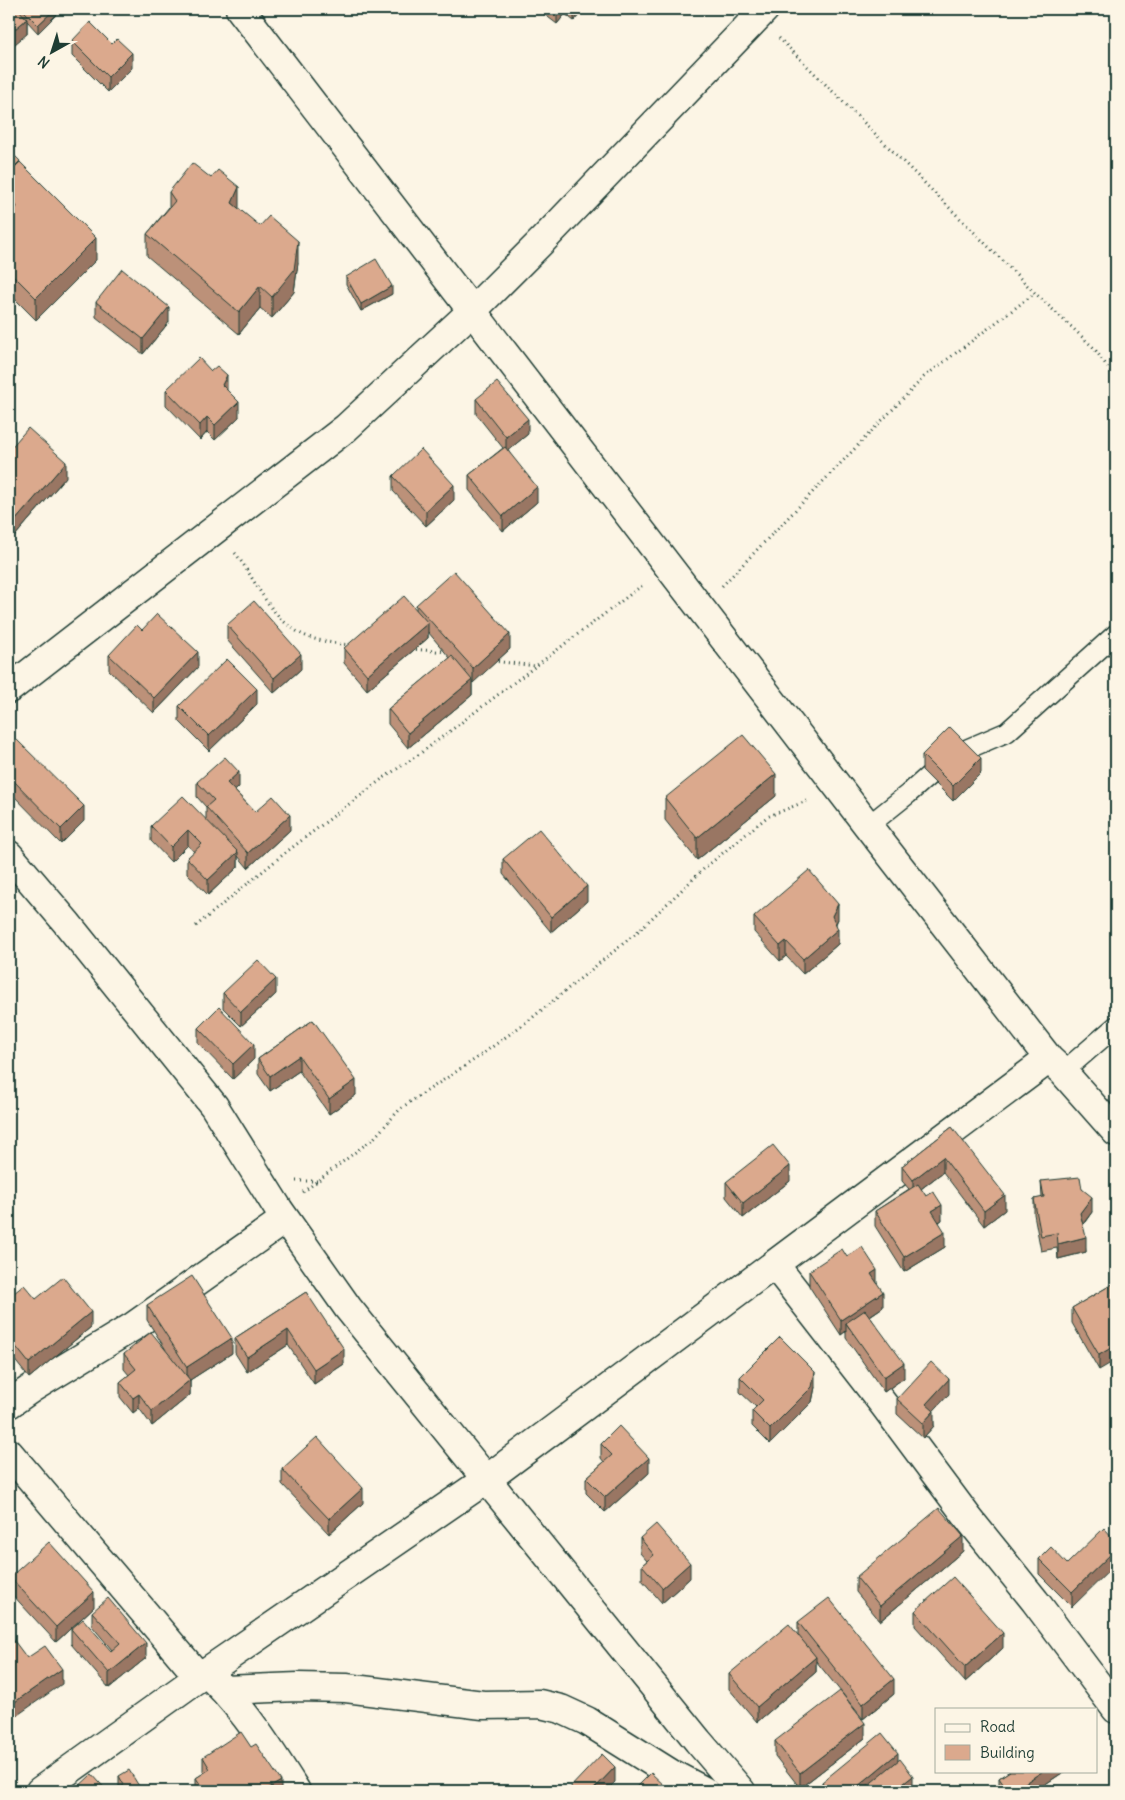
<svg xmlns="http://www.w3.org/2000/svg" width="1125" height="1800" font-family="Delius,sans-serif">
  <rect width="100%" height="100%" fill="#fcf5e5"/>
  <filter id="ink" filterUnits="userSpaceOnUse"><feTurbulence type="fractalNoise" baseFrequency=".02" numOctaves="2"/><feDisplacementMap in="SourceGraphic" scale="10" xChannelSelector="R" yChannelSelector="G"/><feConvolveMatrix kernelMatrix="1 2 1 2 8 2 1 2 1" color-interpolation-filters="sRGB"/></filter>
  <g filter="url(#ink)">
    <g fill="none" stroke-linecap="round" stroke-linejoin="round">
      <defs>
        <path id="service" d="M868 826 908 794 951 756 1007 732 1116 634
          M1063 1072 1116 1026"/>
        <path id="minor" d="M240 9 868 826 1049 1059 1063 1072 1116 1132
          M9 689 346 428 472 311 543 240 765 9
          M9 855 66 922 214 1106 279 1210 348 1308 698 1741 741 1791
          M775 1265 884 1405 969 1519 1035 1601 1116 1709
          M9 1404 32 1388 134 1326 285 1219
          M9 1453 199 1677
          M214 1680C247 1713 272 1753 296 1791
          M224 1690 298 1687 346 1688 483 1705 540 1704 561 1709 587 1721 670 1773 704 1791
          M40 1791 199 1677 487 1479 1049 1059"/>
      </defs>
      <use href="#service" stroke="#1f3d34" stroke-width="22"/>
      <use href="#minor" stroke="#1f3d34" stroke-width="31"/>
      <path stroke="#1f3d34" stroke-width="3" stroke-dasharray="1 4" stroke-linecap="butt" d="M779 38 1035 293 1094 348 1116 379
        M235 553C255 578 268 615 298 632 313 641 333 643 350 645
        M722 586 924 377 1035 293
        M411 649 447 652
        M493 661 536 666
        M196 926 285 853 382 779 421 753 644 584
        M296 1181H317
        M303 1192 374 1138 401 1108 474 1060 532 1018 635 934 707 866 767 817 809 800"/>
      <use href="#service" stroke="#fcf5e5" stroke-width="19"/>
      <use href="#minor" stroke="#fcf5e5" stroke-width="28"/>
    </g>
    <path fill="#bc9179" stroke="#1f3d34" d="M9 9H61V10L38 33 27 21V34Z
      M540 9H584L574 21 565 14 557 24 540 11Z
      M72 41 132 68 108 92 72 56Z
      M9 150 20 162 96 260 36 320 9 293Z
      M211 178 239 209 298 263 294 292 272 318 260 308 239 334 147 256V234L169 207V192Z
      M346 277 392 294 361 311 346 284Z
      M96 302 169 322 143 354 96 317Z
      M166 390H227L239 417 215 440 207 432 200 440 166 405Z
      M476 399 528 434 508 450 537 502 503 531 469 490V475L503 448 476 414Z
      M9 450 66 477 14 537 9 532Z
      M393 476 454 500 426 526 393 491Z
      M416 605 510 649 472 683V695L408 748 388 724V709L450 658 428 632V638L367 690 344 663V648L416 610Z
      M227 625 301 669 274 693 227 640Z
      M142 630 198 667 154 713 109 670V655Z
      M257 704 209 751 179 721V706Z
      M9 748 84 821 61 844 9 791Z
      M922 755 981 773 953 801 922 770Z
      M197 782 239 787 235 791 255 812 290 830 248 868 238 856V867L208 895 187 873V858L194 852 188 845 171 862 151 841V826L206 820V807L197 797Z
      M776 796 697 860 665 820V798Z
      M503 859 587 901 551 932 503 874Z
      M754 917 838 919 836 924 838 944 803 974 786 956 780 961 754 932Z
      M223 993 276 994 241 1026 223 1008Z
      M313 1020 356 1095 329 1114 299 1071 270 1091 258 1074V1059Z
      M198 1028 254 1059 233 1079 198 1043Z
      M952 1127 1005 1210 984 1226 943 1172 921 1189 942 1220 939 1222 945 1247 904 1272 875 1226V1211L909 1189 902 1181V1166Z
      M790 1181 743 1218 726 1197V1182Z
      M1041 1181 1082 1189 1092 1212 1083 1225 1086 1252 1058 1259 1057 1248 1041 1251 1034 1214V1199L1042 1198Z
      M847 1257 877 1284 883 1307 870 1316 904 1378 884 1392 846 1338V1331L841 1335 809 1286V1271Z
      M1116 1282 1099 1370 1072 1323V1308Z
      M306 1292 344 1364 314 1384 288 1345 247 1372 235 1353V1338Z
      M9 1297 36 1299 91 1327 29 1378 9 1353Z
      M147 1305 232 1353 190 1380V1395L152 1426 139 1408 133 1413 120 1397V1382L129 1375 124 1369V1354L166 1350 147 1320Z
      M740 1377 815 1387 812 1402 770 1444 752 1426V1411L756 1407 740 1392Z
      M949 1394 933 1411 934 1426 923 1438 897 1414V1399Z
      M601 1444 649 1473 605 1512 586 1493V1478L604 1462 601 1458Z
      M282 1469 363 1503 329 1534 282 1484Z
      M640 1538 690 1578 662 1603 642 1580V1565L647 1561 640 1553Z
      M1116 1541 1072 1607 1039 1574V1559L1067 1564Z
      M963 1551 880 1621 856 1592V1577Z
      M10 1577 94 1607 56 1642 10 1592Z
      M915 1611 1003 1648 965 1682 915 1626Z
      M92 1612 146 1658 109 1688 71 1644V1629L111 1651 112 1650 92 1626Z
      M798 1622 894 1694 863 1719 816 1661V1672L757 1722 729 1689V1674L798 1635Z
      M865 1738 800 1788 775 1756V1741Z
      M203 1757 281 1791H196V1778L204 1773 203 1772Z
      M898 1761 913 1791H822V1782Z
      M1010 1771H1065L1035 1791H999V1778Z
      M119 1776 142 1791 119 1788Z"/>
    <path fill="#997663" stroke="#1f3d34" d="M55 9H61V10L38 33V25Z
      M557 9H565V14L557 24Z
      M574 9H584L574 21Z
      M27 19V34L9 49V34Z
      M132 53V68L108 92V77Z
      M239 187V209L232 203Z
      M96 238V260L36 320V298Z
      M298 241V263L294 292 272 318V297Z
      M260 286V308L239 334V312Z
      M392 286V294L361 311V304Z
      M169 307V322L143 354V339Z
      M227 375V390L222 385Z
      M13 379V394L9 398V383Z
      M239 402V417L215 440V425Z
      M207 417V432L200 440V425Z
      M528 419V434L506 452V437Z
      M66 462V477L14 537V522Z
      M454 485V500L426 526V511Z
      M537 487V502L503 531V516Z
      M428 623V638L367 690V675Z
      M510 634V649L473 683V668Z
      M198 652V667L154 713V698Z
      M301 654V669L274 693V678Z
      M472 680V695L408 748V733Z
      M257 689V704L209 751V736Z
      M981 758V773L953 801V786Z
      M239 772V787L227 798V783Z
      M776 774V796L697 860V838Z
      M84 806V821L61 844V829Z
      M290 815V830L248 868V853Z
      M188 830V845L171 862V847Z
      M238 852V867L208 895V880Z
      M587 886V901L551 932V917Z
      M838 904V919L832 931V916Z
      M838 929V944L803 974V959Z
      M786 941V956L780 961V946Z
      M276 979V994L241 1026V1012Z
      M254 1044V1059L233 1079V1064Z
      M299 1056V1071L270 1091V1076Z
      M356 1080V1095L329 1114V1099Z
      M943 1157V1172L913 1195V1180Z
      M790 1166V1181L743 1218V1203Z
      M1005 1195V1210L984 1226V1211Z
      M1092 1197V1212L1080 1228V1213Z
      M942 1205V1220L932 1226V1211Z
      M945 1232V1247L904 1272V1257Z
      M1086 1237V1252L1058 1259V1244Z
      M877 1270V1285L871 1274Z
      M883 1292V1307L850 1329 846 1323V1331L841 1335V1320Z
      M91 1312V1327L29 1378V1363Z
      M288 1330V1345L247 1372V1357Z
      M232 1338V1353L187 1382V1367Z
      M1116 1345V1360L1099 1370V1355Z
      M344 1349V1364L314 1384V1369Z
      M904 1363V1378L884 1392V1377Z
      M815 1372V1387L812 1402 770 1444V1429Z
      M949 1379V1394L926 1419V1404Z
      M190 1380V1395L152 1426V1411Z
      M139 1394V1408L133 1413V1398Z
      M934 1411V1426L923 1438V1423Z
      M649 1458V1473L605 1512V1497Z
      M363 1488V1503L329 1534V1519Z
      M963 1536V1551L880 1621V1606Z
      M1116 1549V1564L1072 1607V1592Z
      M690 1563V1578L662 1603V1588Z
      M94 1592V1607L56 1642V1627Z
      M1003 1633V1648L965 1682V1667Z
      M146 1643V1658L109 1688V1673Z
      M816 1657V1672L757 1722V1707Z
      M62 1669V1684L9 1721V1706Z
      M894 1679V1694L863 1719V1704Z
      M865 1723V1738L800 1788V1773Z
      M898 1753V1768L870 1791H857V1787Z
      M615 1767V1782L606 1791H594V1789Z
      M1043 1771H1065L1035 1791H1013Z
      M913 1776V1791H894Z
      M281 1781V1791H264Z
      M666 1787V1791H661Z"/>
    <path fill="#dba98d" stroke="#1f3d34" d="M9 9H18L27 19 9 34Z
      M22 9H55L38 25Z
      M90 22 112 44 117 39 132 53 108 77 72 41Z
      M9 150 20 161 9 172Z
      M20 162 96 238 36 298 9 271V216L17 207 9 193V173Z
      M192 163 211 178 218 170 239 187 232 203 260 226 269 216 298 241 294 270 272 297 260 286 239 312 147 234 175 201 169 192Z
      M376 259 392 286 361 304 346 277Z
      M122 269 169 307 143 339 96 302Z
      M199 358 211 371 217 366 227 375 222 385 239 402 215 425 207 417 200 425 166 390Z
      M9 376 13 379 9 383Z
      M497 382 528 419 506 437 476 399Z
      M28 428 66 462 14 522 9 517V450Z
      M505 447 537 487 503 516 469 475Z
      M421 449 454 485 426 511 393 476Z
      M454 571 510 634 473 668 416 605Z
      M404 596 428 623 367 675 344 648Z
      M254 601 301 654 274 678 227 625Z
      M157 614 198 652 154 698 109 655 137 625 142 630Z
      M452 656 472 680 408 733 388 709Z
      M227 659 257 689 209 736 179 706Z
      M950 727 981 758 953 786 922 755Z
      M743 735 776 774 697 838 665 798Z
      M17 740 84 806 61 829 9 776V748Z
      M225 757 239 772 227 783 255 812 273 796 290 815 248 853 206 807 214 800 197 782Z
      M183 796 238 852 208 880 187 858 202 844 188 830 171 847 151 826Z
      M539 829 587 886 551 917 503 859Z
      M809 870 838 904 832 916 838 929 803 959 786 941 780 946 754 917Z
      M258 960 276 979 241 1012 223 993Z
      M219 1007 254 1044 233 1064 198 1028Z
      M313 1020 356 1080 329 1099 299 1056 270 1076 258 1059Z
      M952 1127 1005 1195 984 1211 943 1157 913 1180 902 1166Z
      M773 1145 790 1166 743 1203 726 1182Z
      M1080 1177 1082 1189 1092 1197 1080 1213 1086 1237 1058 1244 1057 1233 1041 1236 1034 1199 1044 1197 1041 1181Z
      M918 1184 926 1196 933 1191 942 1205 932 1211 945 1232 904 1257 875 1211Z
      M862 1247 877 1270 871 1274 883 1292 841 1320 809 1271 842 1249 847 1257Z
      M192 1276 232 1338 187 1367 147 1305Z
      M63 1277 91 1312 29 1363 9 1338V1297L24 1285 36 1299Z
      M1116 1282V1345L1099 1355 1072 1308Z
      M306 1292 344 1349 314 1369 288 1330 247 1357 235 1338Z
      M865 1310 904 1363 884 1377 846 1323Z
      M151 1332 190 1380 152 1411 139 1394 133 1398 120 1382 136 1369 124 1354Z
      M780 1337 815 1372 812 1387 770 1429 752 1411 763 1400 740 1377Z
      M931 1362 949 1379 926 1404 934 1411 923 1423 897 1399Z
      M619 1426 649 1458 605 1497 586 1478 612 1455 601 1444Z
      M317 1437 363 1488 329 1519 282 1469Z
      M939 1508 963 1536 880 1606 856 1577Z
      M656 1524 690 1563 662 1588 642 1565 654 1555 640 1538Z
      M1104 1528 1116 1541V1549L1072 1592 1039 1559 1051 1547 1067 1564Z
      M49 1542 94 1592 56 1627 10 1577Z
      M953 1577 1003 1633 965 1667 915 1611Z
      M108 1598 146 1643 109 1673 71 1629 83 1619 111 1651 120 1643 92 1612Z
      M829 1598 894 1679 863 1704 798 1622Z
      M789 1624 816 1657 757 1707 729 1674Z
      M9 1634 27 1658 45 1646 62 1669 9 1706Z
      M840 1691 865 1723 800 1773 775 1741Z
      M241 1732 251 1747 256 1744 281 1781 264 1791H205L196 1778 210 1769 203 1757Z
      M882 1733 898 1753 857 1787 861 1791 900 1759 913 1776 894 1791H829L822 1782Z
      M602 1754 615 1767 594 1789 596 1791H567Z
      M129 1770 142 1791H114L124 1785 119 1776Z
      M1010 1771H1043L1013 1791H1008L999 1778Z
      M651 1773 666 1787 661 1791H633Z
      M92 1774 107 1791H74Z"/>
  </g>
  <rect width="1125" height="1800" fill="none" stroke="#fcf5e5" stroke-width="30"/>
  <rect x="15" y="15" width="1095" height="1770" fill="none" stroke="#1f3d34" stroke-width="2" filter="url(#ink)"/>
  <rect x="935" y="1708" width="162" height="65" fill="#fcf5e5" stroke="#a4ab9e"/>
  <rect x="945" y="1724" width="25" height="8" fill="#fcf5e5" stroke="#a4ab9e"/>
  <text x="980" y="1732" font-size="15" fill="#1f3d34">Road</text>
  <rect x="945" y="1745" width="25" height="15" fill="#dba98d" stroke="#a4ab9e"/>
  <text x="980" y="1758" font-size="15" fill="#1f3d34">Building</text>
  <g transform="translate(52 52) rotate(219)" stroke="#fcf5e5" stroke-width="4" paint-order="stroke">
  <path d="M0-4L9 19L0 12L-9 19Z" fill="#1f3d34"/>
  <text y="-8" font-size="14" font-weight="bold" text-anchor="middle" fill="#1f3d34">N</text>
  </g>
</svg>
